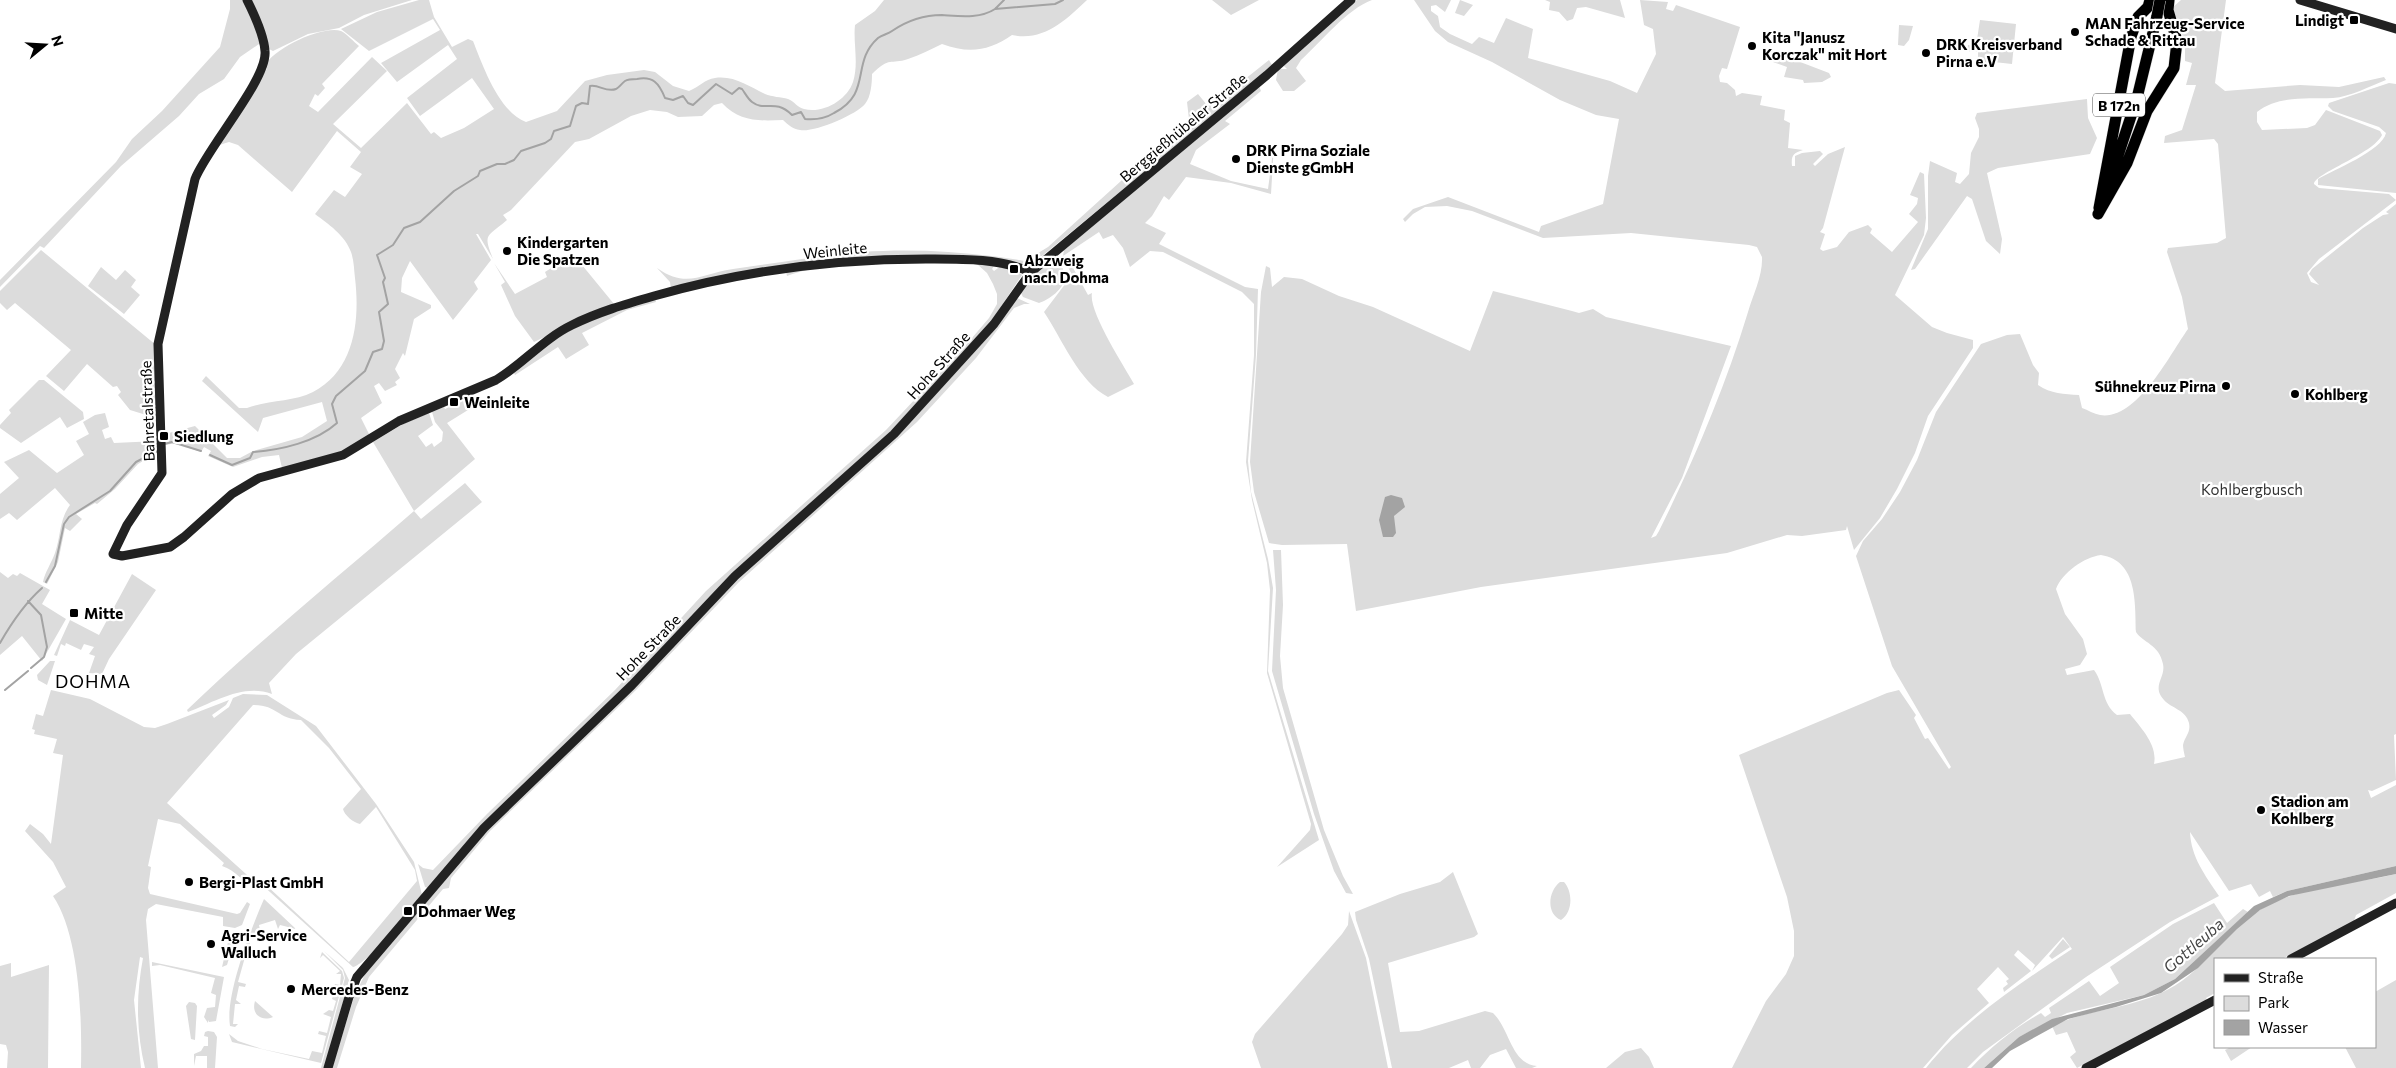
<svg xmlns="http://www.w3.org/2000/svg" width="2396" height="1068" font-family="Commissioner,sans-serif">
  <rect width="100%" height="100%" fill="#fff"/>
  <path fill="#dcdcdc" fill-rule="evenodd" d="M230 0H412L364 15 339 28 308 34 273 51 259 44 240 57 224 79 199 94 179 116 121 166 44 248 40 246 0 287V280L116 162 132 139 162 111 220 47 230 9Z
    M419 0H429L434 17 452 47 468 39 473 41C483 66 499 112 526 122L557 111 585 81 607 75 644 70 655 72 673 86 689 91C699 87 705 79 715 78 734 75 750 87 765 94 772 97 781 97 788 99 794 101 798 108 804 109 823 114 847 100 853 82 859 63 853 43 855 25L875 11 884 0H1087C1066 20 1043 42 1012 35 989 51 969 54 942 44 931 49 920 55 908 59 890 65 890 56 872 74 872 83 871 97 865 104 856 115 813 133 800 130 793 129 788 125 783 120 759 121 740 122 722 103L714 105 702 116 678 117 667 112 650 110 631 116 589 139 575 142 511 210 503 215 507 220C486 238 483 233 493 259L478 234H476L491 260 474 282 478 289 453 320 410 261 402 278 401 292 431 305V308L414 319 405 356 403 353 395 369 400 378 395 382 397 385 385 391 379 383 374 386 382 403 361 418 370 436 341 452 282 468 279 455 262 457 233 467 208 456 211 451 204 447 201 452 175 443 166 445 164 443 166 439 163 438 165 434 195 426 227 458H240L253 451 302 437 327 421 322 402 263 418 258 432 202 381 206 376 239 408H247C268 400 293 402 313 392 355 370 360 320 355 278 354 270 354 260 351 252 345 235 328 224 315 214L334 190 345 197 362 174 350 167 361 152 337 131 292 192 238 145 229 142 216 146 262 72 267 69 265 66C272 49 323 25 341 31 347 34 354 42 359 46L322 84 325 88 318 96 315 94 309 106 318 112 372 57 387 71 333 124 361 148 407 103 431 134 434 132 441 138 464 128 494 109 472 78 420 116 407 98 457 59 448 45 397 82 381 63 440 30 433 19 369 51 341 29 377 12Z
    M1212 0H1259L1231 15Z
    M1357 0H1372C1347 9 1321 42 1301 60L1296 68 1306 81 1294 91H1283L1276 80 1278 69H1287L1283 65Z
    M1414 0H1451L1445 12 1436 5 1431 6V11L1438 16 1440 27 1450 34 1472 44 1479 37 1494 43 1506 18 1533 29 1528 58 1610 81 1637 93 1656 54 1653 29 1644 25 1640 0 1668 2 1666 9 1673 11 1676 5 1740 27 1727 69 1722 68 1719 76 1720 82 1727 83 1735 90 1736 96 1742 93 1762 96 1760 105 1785 110 1784 120 1790 123 1788 148 1803 150C1793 153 1791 156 1792 166H1795V156L1802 153 1820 151 1823 154 1813 164 1815 166 1828 154 1845 147 1823 228 1820 232 1825 234 1820 249 1823 251 1837 247 1849 232 1868 225 1872 229 1870 233 1892 252 1918 222 1909 214 1917 204 1918 198 1910 195 1920 172 1924 174 1926 218 1924 235 1895 295 1932 327 1947 333 1973 340V348L1928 416 1915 453 1897 489 1880 518 1854 550 1847 526 1846 530 1802 536 1787 535 1727 553 1481 587 1356 611 1347 544 1282 545 1269 543 1254 492 1250 462 1261 292 1266 266 1270 268 1272 287 1284 277 1302 279 1339 296 1373 307 1470 351 1493 291 1572 311 1579 313 1593 309 1606 317 1731 346 1682 478 1651 538 1656 536 1659 531C1694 460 1725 388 1748 312 1753 295 1763 275 1762 257L1757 247 1749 245 1631 233 1543 238 1472 211 1447 206 1425 207 1413 214 1405 222 1403 219 1413 209 1448 197 1539 232 1541 226 1603 204 1619 119 1596 115 1560 100 1492 62 1448 42 1435 31Z
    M1460 0 1473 5 1464 16 1455 13Z
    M1545 0H1620L1625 18 1586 7 1577 8 1573 19 1567 21 1559 12 1549 10 1550 2Z
    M2181 0H2226L2215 83 2225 91 2300 85 2339 87 2384 77 2386 80C2370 86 2350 97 2333 98 2308 99 2278 95 2257 112V122L2262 130 2307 128 2315 125 2326 110 2380 131 2382 135C2373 154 2315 173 2314 184L2319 188 2389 194 2396 200 2319 259 2307 273 2311 282 2319 285 2309 274 2312 269 2363 228 2383 215 2389 214 2386 212 2396 204V734L2394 735 2396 780 2372 791 2368 790 2371 798 2396 785V866L2287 891 2273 897 2270 891 2259 897 2251 884 2229 891 2190 832C2191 857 2205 875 2219 896L2170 922 2086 977 1983 1052 1967 1068H1926C1966 1018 2019 984 2072 949L2063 937 2032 971 2035 965 2018 950 2014 955 2031 971 2004 992 2003 988 2008 984 2006 981 2009 979 1998 967 1977 989 1989 1003 1952 1035 1923 1068H1732L1766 1001 1786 974 1794 956V931L1787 897 1739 755 1887 693 1899 690 1916 715 1914 718 1925 739 1928 738 1949 769 1951 767 1892 666 1856 556 1863 541 1882 519 1900 492 1917 460 1936 412 1981 344 2007 335 2020 334 2033 365 2039 373 2038 385C2051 394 2064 394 2079 395L2082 408C2088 410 2094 414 2100 415 2137 421 2170 354 2188 329L2182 297 2167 252 2168 248 2217 243 2226 238 2218 144 2214 139 2164 143 2165 136 2182 130 2196 85H2186L2192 63 2185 61V42L2172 8ZM2101 555C2138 561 2135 603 2136 632 2143 643 2159 644 2163 664 2166 678 2151 686 2164 700 2171 708 2186 710 2189 723 2191 733 2185 736 2183 745 2183 748 2184 753 2185 757L2154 764C2158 745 2141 728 2130 714L2117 715C2101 703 2105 685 2094 670L2067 675 2065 669 2080 665 2087 654 2083 639 2065 614 2056 589C2062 573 2084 557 2101 555Z
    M1980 20 2016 24 2012 64 1994 62 1993 67 1978 63V52L1967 51 1968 45 1976 46Z
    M1899 25 1913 26 1909 40 1904 46 1898 45Z
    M1777 53 1829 73 1831 77 1822 82 1804 83 1803 80 1784 77 1787 67 1773 62Z
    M1269 60 1272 65 1255 81 1031 265 1023 266 1012 262 877 257 671 289 670 282 657 268C687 289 700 274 733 269 776 263 818 256 862 252 916 248 972 252 1025 261L1048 247 1184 124 1189 119 1187 102 1198 94 1207 105 1218 97 1220 99Z
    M2389 83 2396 84V193L2318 185V179C2333 170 2382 151 2386 133L2379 127 2333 111 2328 106 2329 103Z
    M1259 86 1261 91 1225 121 1230 124 1196 150 1190 164 1231 181 1268 189 1272 159 1271 144H1274L1271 194 1231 183 1186 177 1169 200 1164 196 1152 216 1145 223 1166 233 1159 244 1245 287 1258 289 1256 355 1248 461 1251 492 1268 559 1273 588 1268 671 1319 840 1277 867 1310 830 1311 824 1267 673 1270 590 1267 563 1252 500 1246 462 1254 355V304L1242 292 1163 252 1150 251 1130 267 1123 248 1113 235 1103 239 1099 232 1063 256 1064 250Z
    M2087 99 2088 118 2097 138 2090 154 1998 168 1987 173 2002 239 2000 254 1986 241 1972 199 1967 196 1915 269 1911 270 1928 229V176L1930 161 1957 173 1955 182 1960 184 1969 174 1971 153 1979 137V129L1975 118 1977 113Z
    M41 250 156 345V418L130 410 118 395 121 392 117 386 113 387 87 364 64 391 46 376 71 350 15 303 7 310 0 303V291Z
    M573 254 614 304 534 342 515 316 501 285 505 282 494 263 515 294 547 277 545 272Z
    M1055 257 1059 258C1060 260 1065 275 1065 277 1064 289 1049 300 1039 303L1023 297 1020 291 1033 275Z
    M878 261 979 262 994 266 992 269 994 271 1001 266 1017 270 1022 275 990 323 890 432 732 573 628 683 481 825 428 888 425 887 418 864 423 868 433 870 487 814 615 690 706 591 886 430 966 345 989 318 997 304V294L993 284 987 273 977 264C936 258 823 260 787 276L786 272Z
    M1067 265 1072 266 1088 295 1092 293C1088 311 1124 366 1134 384L1108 397C1079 382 1062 339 1044 312L1072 275Z
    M101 267 116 280 125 270 136 280 131 287 140 295 124 314 88 286Z
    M1017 298 1030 304H1024L1014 308 976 358 917 422 739 582 636 690 490 831 451 878 449 888 443 889 369 977 356 1007 337 1068H332L354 997 365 974 486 831 737 578 875 456Z
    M655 299 656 302 627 310 582 333 589 345 566 359 558 347 515 375 514 373 541 347 585 322Z
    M39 380H44L83 412 84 419 67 428 60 417 21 443 0 428V425L11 413 9 410Z
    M475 396 476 398 465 404 468 410 447 423 475 459 414 511 421 519 465 483 482 502 296 654 269 683 272 694C244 683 214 702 188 712L187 710C259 641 338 577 414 511L373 442 403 424 429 413 433 425 418 436 426 447 432 443 434 447 442 441 443 432 435 422 432 412 444 407 445 409Z
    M105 413 109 427 102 430 105 439 111 437 114 443 157 441 158 452 138 464 115 489 97 504 95 503 76 514 82 519 70 531 65 528 58 562 47 584 43 582C45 572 51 564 55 553 61 536 59 520 70 505L55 488 17 520 9 513 0 519V494L19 478 4 462 29 450 57 473 84 455 76 441 89 434 83 422 95 415Z
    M1273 550H1281L1283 605 1280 656 1283 688 1324 830 1343 876 1353 894 1346 893 1334 871 1314 814 1272 671 1276 590Z
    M0 572 8 578 13 574 17 576 20 573 50 590 42 604 66 619 42 661 22 636 0 655Z
    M132 574 156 590 109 659 102 674 89 673 95 656 89 654 94 647 84 644 81 650 66 643 65 646 61 644 57 656 54 655 70 620 99 635Z
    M50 661H55L47 685 38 680 37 675Z
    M51 690 90 699 144 727 155 728 167 724 229 700 226 705 212 715 214 718 229 707 233 698 243 694 267 695 316 726 376 804 414 862 422 895C411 908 367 965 353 967L260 883 256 888C243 883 236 870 222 866L224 863 180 824 158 819 148 866 151 867 148 888 150 894 237 914 240 913 247 902 250 904 242 925 235 928 223 926V917L156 904 148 909 146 920 158 1068H145C136 1030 136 995 143 958L140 957 134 1000 141 1068H81C82 1019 80 936 53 896L66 887 53 862 25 831 30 824 43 834 51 844 63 755 53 753 57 739 34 734 35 730 32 729 36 714 43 716ZM253 705C278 705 277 719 301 720L329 748 361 789 343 809C344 815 354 823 360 824L376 807 415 870 417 881 349 962 265 884 256 883 167 803Z
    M1453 872 1478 934 1474 937 1388 963 1400 1032 1419 1031 1485 1011 1493 1013C1510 1029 1511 1064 1537 1066L1532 1068H1516L1506 1049 1490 1055 1480 1068H1471L1468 1060 1449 1068H1392L1369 959 1356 920 1355 912 1400 894 1440 882Z
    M2396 874V893L2356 915 2354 921 2282 959H2215V993L2206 998 2207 1000 2077 1068 2070 1057 2076 1052 2067 1032 2056 1035 2052 1026C2086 1010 2126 1009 2161 993 2202 975 2223 933 2260 910 2300 885 2352 885 2396 874Z
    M1560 882H1564C1573 892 1573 912 1561 920 1545 913 1549 890 1560 882Z
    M264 899 296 929 280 925 278 929 275 920 259 925 261 936 253 933 249 946 257 950H247L238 982 246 984 245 987 239 986 236 1000 241 1004H235L233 1024H238L235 1027 230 1026C225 995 251 929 264 899Z
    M2214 903 2227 923 2243 909 2248 912 2175 979 2144 995 2067 1013 2019 1037 1984 1068H1971C1992 1046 2016 1027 2041 1013L2045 1017 2051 1013 2049 1008 2089 981 2100 996 2119 983 2110 967 2173 924Z
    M1349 911 1366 958 1388 1068H1261L1252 1042 1255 1034 1342 934 1348 925Z
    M230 934 235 938 227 965 222 967Z
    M2063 939 2070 947 2052 959 2049 956Z
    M324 951 343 968 349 980 325 1068H321L345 978 343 970Z
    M322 952 342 971 344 978 321 1063 232 1042 229 1034 238 1041 262 1049 309 1059 312 1051 322 1053 326 1036 318 1034 319 1031 327 1033 331 1017 323 1014 329 1010 333 1011 336 1001 332 999 333 996 337 997 339 988 334 986 335 984 340 985 341 974H336L340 971 323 955 320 958Z
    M152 962 224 977 216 1021 209 1022 208 1020V1023L204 1017 207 1008 215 1007 216 995 211 993 215 978 160 965 152 966Z
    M11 963V977L49 965 48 1068H7L8 1052 6 1045 0 1044V966Z
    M2396 980V1068H2356L2345 1047H2375V992Z
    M255 1001 273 1017C261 1022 251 1014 255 1001Z
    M189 1002 195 1003 197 1006 195 1040 191 1039 186 1006Z
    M208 1031 214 1032 217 1037 215 1068H207V1056H196L194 1066V1054L201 1051 204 1046H208V1037L204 1036 205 1032Z
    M2231 1047H2252L2231 1061 2225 1050Z
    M1641 1048 1649 1057 1654 1068H1606L1625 1052Z"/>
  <path fill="#a3a3a3" d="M1391 495 1402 498 1405 507 1394 516 1396 533 1393 537H1383L1379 520 1385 497Z
    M2396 866V874L2289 896 2260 910 2237 929 2198 968 2161 993 2116 1007 2068 1019 2010 1051 1992 1068H1984L2019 1037 2052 1019 2144 995 2175 979 2254 906 2287 891Z"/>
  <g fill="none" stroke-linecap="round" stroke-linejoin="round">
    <path stroke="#a3a3a3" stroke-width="2" d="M995 9 1004 0
      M164 444 172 442 201 451
      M210 455 232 465 250 458 253 452C281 450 316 442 337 423L332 404 336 396 365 371 373 352 382 349 384 341 379 312 388 304 383 282 385 278 377 255 393 245 404 228 420 222 454 191 478 176 480 171 497 164H505L514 160 521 151 545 143 551 139 554 131 570 126 576 106 582 103 588 104 590 86C599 84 606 93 616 89 619 88 622 83 625 81 628 79 633 79 637 79 653 76 659 83 665 98L673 100 683 96 688 103 693 105 716 84 732 94 739 88 742 89C745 93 748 99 752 102 765 112 775 98 792 115L801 112 805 119C815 120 826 118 834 113 873 93 850 63 878 38 882 35 888 34 892 31 908 20 923 15 942 15 959 16 980 19 995 9L1055 4 1063 0
      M46 582 55 566 64 524 69 517 110 491 136 462 157 451
      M28 601 41 615 47 647 44 657 31 668
      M0 643C12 622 24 604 42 588
      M5 690 28 671"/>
    <defs>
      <path id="highway" d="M2110 180 2137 98 2157 16
        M2099 208 2131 37 2138 17 2148 7 2150 0
        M2098 214 2127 163 2147 111 2174 68 2177 41 2168 10 2169 0"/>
    </defs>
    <use href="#highway" stroke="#dbdbdb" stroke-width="12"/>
    <path stroke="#222" stroke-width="9" d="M247 0C254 14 264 35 265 51 268 79 207 148 195 179L158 344 162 473 127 525 113 554 122 556 170 547 184 537 232 494 259 478 343 455 399 421 496 380C523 364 543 339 572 325 598 312 626 304 654 296 742 271 835 259 926 259 961 259 998 258 1031 272
      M2300 0 2396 29
      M2291 959 2396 903
      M328 1068 349 997 357 977 484 828 632 685 735 576 894 434 994 324 1031 272 1267 75 1351 0
      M2086 1068 2215 1000"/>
    <use href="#highway" stroke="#000" stroke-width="11"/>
    <defs>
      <path id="highway-bridge" d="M2157 16 2160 0"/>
    </defs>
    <use href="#highway-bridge" stroke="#dbdbdb" stroke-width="12" stroke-linecap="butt"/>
    <use href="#highway-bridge" stroke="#000" stroke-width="11"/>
  </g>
  <g fill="#000" stroke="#fff" stroke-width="2">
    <rect x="2349" y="15" width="10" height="10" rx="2.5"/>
    <circle cx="2075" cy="32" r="5"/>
    <circle cx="1752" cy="46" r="5"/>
    <circle cx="1926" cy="53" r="5"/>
    <circle cx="1236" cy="159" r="5"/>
    <circle cx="507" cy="251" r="5"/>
    <rect x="1009" y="264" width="10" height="10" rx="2.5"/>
    <circle cx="2226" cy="386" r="5"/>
    <circle cx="2295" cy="394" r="5"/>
    <rect x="449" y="397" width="10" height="10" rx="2.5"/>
    <rect x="159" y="431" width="10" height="10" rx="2.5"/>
    <rect x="69" y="608" width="10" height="10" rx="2.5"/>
    <circle cx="2261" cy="810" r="5"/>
    <circle cx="189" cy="882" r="5"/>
    <rect x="403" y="906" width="10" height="10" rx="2.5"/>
    <circle cx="211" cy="944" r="5"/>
    <circle cx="291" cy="989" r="5"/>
  </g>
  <g text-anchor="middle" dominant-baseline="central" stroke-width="4.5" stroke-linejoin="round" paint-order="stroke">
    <rect fill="#fff" stroke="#4c4c4c" stroke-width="1" x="2093" y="93.5" width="52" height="23" rx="4"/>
    <g font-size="14" font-weight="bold" fill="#000">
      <text x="2119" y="105">B 172n</text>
    </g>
    <g font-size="15" font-weight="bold" fill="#000" stroke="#fff" text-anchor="start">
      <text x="2344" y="20" text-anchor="end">Lindigt</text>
      <text x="2085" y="23">MAN Fahrzeug-Service<tspan x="2085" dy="17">Schade &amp; Rittau</tspan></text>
      <text x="1762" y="37">Kita "Janusz<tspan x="1762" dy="17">Korczak" mit Hort</tspan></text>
      <text x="1936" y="44">DRK Kreisverband<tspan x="1936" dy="17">Pirna e.V</tspan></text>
      <text x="1246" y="150">DRK Pirna Soziale<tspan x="1246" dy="17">Dienste gGmbH</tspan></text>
      <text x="517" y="242">Kindergarten<tspan x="517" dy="17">Die Spatzen</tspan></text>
      <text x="1024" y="260">Abzweig<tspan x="1024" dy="17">nach Dohma</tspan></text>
      <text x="2216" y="386" text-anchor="end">Sühnekreuz Pirna</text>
      <text x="2305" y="394">Kohlberg</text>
      <text x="464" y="402">Weinleite</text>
      <text x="174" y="436">Siedlung</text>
      <text x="84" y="613">Mitte</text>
      <text x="2271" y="801">Stadion am<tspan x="2271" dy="17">Kohlberg</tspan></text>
      <text x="199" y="882">Bergi-Plast GmbH</text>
      <text x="418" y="911">Dohmaer Weg</text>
      <text x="221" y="935">Agri-Service<tspan x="221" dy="17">Walluch</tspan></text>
      <text x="301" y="989">Mercedes-Benz</text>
    </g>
    <g font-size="15" fill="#000" stroke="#fff">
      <text transform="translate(1183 127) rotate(-40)">Berggießhübeler Straße</text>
      <text transform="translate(835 250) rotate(-6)">Weinleite</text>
      <text transform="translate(938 365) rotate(-48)">Hohe Straße</text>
      <text transform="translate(147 411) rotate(-92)">Bahretalstraße</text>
      <text transform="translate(648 647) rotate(-46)">Hohe Straße</text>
    </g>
    <g font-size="15" fill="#333" stroke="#fff">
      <text x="2252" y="489">Kohlbergbusch</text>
    </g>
    <g font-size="16" font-style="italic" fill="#444" stroke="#fff">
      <text transform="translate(2193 945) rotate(-41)">Gottleuba</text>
    </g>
    <g font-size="18" letter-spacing="1" fill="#000" stroke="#fff">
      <text x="93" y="681">DOHMA</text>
    </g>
  </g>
  <rect x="2214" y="958" width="162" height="90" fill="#ffffff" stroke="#999999"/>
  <rect x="2224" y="974" width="25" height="8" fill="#222222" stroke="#999999"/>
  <text x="2258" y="983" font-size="15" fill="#000000">Straße</text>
  <rect x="2224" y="996" width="25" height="15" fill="#dcdcdc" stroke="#999999"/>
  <text x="2258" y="1008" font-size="15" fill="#000000">Park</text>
  <rect x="2224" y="1020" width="25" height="15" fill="#a3a3a3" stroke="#999999"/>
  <text x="2258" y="1033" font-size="15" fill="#000000">Wasser</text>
  <g transform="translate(45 45) rotate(72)" stroke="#ffffff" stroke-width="4" paint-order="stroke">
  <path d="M0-4L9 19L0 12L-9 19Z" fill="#000000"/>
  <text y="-8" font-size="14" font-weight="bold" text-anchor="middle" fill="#000000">N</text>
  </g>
</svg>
